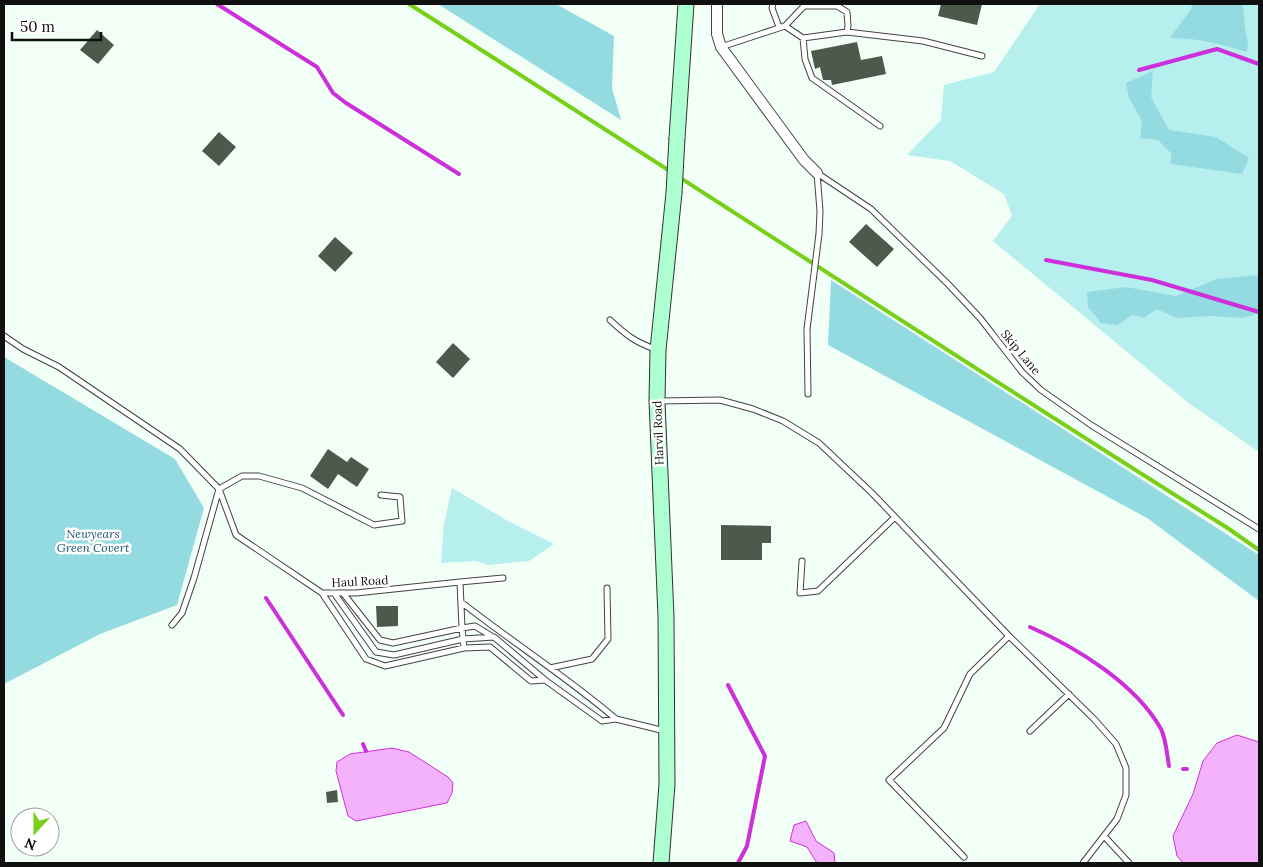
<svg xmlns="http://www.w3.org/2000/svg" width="1263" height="867" font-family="Lora,serif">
  <rect width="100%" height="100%" fill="#f2fff6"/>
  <path fill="#b7eeee" d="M1040 4H1259V452L1190 404 993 241 1012 216 1004 194 950 161 907 155 941 120 944 85 994 72Z
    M452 488 508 521 554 544 529 561 488 565 476 561 441 563 444 524Z"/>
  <path fill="#94dbe1" d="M438 4H556L614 36 612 88 621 120Z
    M1192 4H1243L1245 28 1248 43 1247 52C1221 44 1197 38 1170 38L1191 9Z
    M1153 71 1151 97 1169 130 1216 137 1249 158 1242 174 1171 164V153L1158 140 1140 138 1142 121 1129 98 1126 83Z
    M1259 275V313L1243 318 1210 316 1177 318 1157 309 1144 318 1133 315 1117 325 1101 323 1088 307 1087 292 1126 287 1176 296 1217 279Z
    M831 280 1259 555V601L1147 518 828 345Z
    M4 357 175 459 204 508 177 605 100 634 4 684Z"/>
  <path fill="#f4b1fc" stroke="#cd30db" d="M1237 735 1259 742V863H1183L1177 856 1173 836 1193 794 1203 761 1217 743Z
    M392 748 409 752 448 777 453 783 452 793 447 803 356 821 348 816 336 771 337 762 350 754Z
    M806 821 816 841 834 853 835 863H817L807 847 790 841 794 825Z"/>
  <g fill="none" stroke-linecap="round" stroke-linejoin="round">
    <path stroke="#cd30db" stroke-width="4" d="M217 4 317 67 333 93 346 103 459 174
      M1139 70 1217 49 1259 64
      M1046 260 1152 280 1259 312
      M266 598 343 715
      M1030 627C1076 647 1136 684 1161 729 1166 739 1167 755 1169 766
      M728 685 765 756 747 846 738 863
      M363 744 366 751
      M1183 769H1187"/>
  </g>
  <path fill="#4c5a4b" d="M941 4H982L977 25 938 16Z
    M97 30 114 45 98 64 80 50Z
    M857 42 861 60 882 56 886 74 832 85 831 80H823L820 67 815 69 811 51Z
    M219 132 236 147 219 166 202 151Z
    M866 224 894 249 877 267 849 242Z
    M335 237 353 253 335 272 318 256Z
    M453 343 470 359 453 378 436 362Z
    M328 449 347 462 351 457 369 469 357 487 338 474 328 489 310 476Z
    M721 525 771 526V543H762V560H721Z
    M376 606H398V626L377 627Z
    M337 790 338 802 327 803 326 792Z"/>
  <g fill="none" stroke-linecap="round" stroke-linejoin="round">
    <defs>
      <path id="lane" d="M773 4 772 8 779 27
        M847 32 923 41 982 56
        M803 38 805 59 812 78 880 126
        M721 47 785 26 803 38 847 32 848 26 847 12 837 6H804L785 26
        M817 173 871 209 948 284 980 318 1022 372 1041 390 1091 425 1259 529
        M817 173 820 211 819 234
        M610 320C626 335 635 342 655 349
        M807 329 808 394
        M4 336 23 349 59 367 180 449 219 489 236 535 322 593H356L460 582 462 628 464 648
        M660 401 720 400 753 409 783 421 819 443 872 493 1009 636 1094 719 1116 744 1126 768V795L1117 819 1083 863
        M802 561 800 593 818 591 894 518
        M460 582 503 578
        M322 593 366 659 385 666 464 648 490 647 531 681 545 680 602 721 616 719 665 731
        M334 593 376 652 394 655 463 639 494 637 545 680
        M343 593 380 640 393 643 462 628 475 626 493 637
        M461 602C512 642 567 677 616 719
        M172 625 182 613 194 578 219 489 242 476H259L302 488 374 525 402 521 400 497 381 495
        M550 668 592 659 608 639 607 588
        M1030 731 1069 694
        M1104 836 1129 863
        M964 857 889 780 944 728 970 674 1009 636"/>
      <path id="street" d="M717 4V34L721 47 804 160 817 173"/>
      <path id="secondary" d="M677 138 686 4
        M661 863 667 784 666 617 657 401 658 350 674 193"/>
    </defs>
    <use href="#lane" stroke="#434343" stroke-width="7"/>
    <use href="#street" stroke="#434343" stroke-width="12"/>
    <use href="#secondary" stroke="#323232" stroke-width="17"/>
    <use href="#lane" stroke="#fff" stroke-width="5"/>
    <use href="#street" stroke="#fff" stroke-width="10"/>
    <use href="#secondary" stroke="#adffcf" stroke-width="15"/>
    <path stroke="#78cf18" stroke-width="4" d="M409 4C682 177 951 355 1226 527L1259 550"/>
    <defs>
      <path id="lane-bridge" d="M807 329 819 234"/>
      <path id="secondary-bridge" d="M674 193 677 138"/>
    </defs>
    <use href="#lane-bridge" stroke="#434343" stroke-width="7" stroke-linecap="butt"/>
    <use href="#secondary-bridge" stroke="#323232" stroke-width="17" stroke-linecap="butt"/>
    <use href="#lane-bridge" stroke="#fff" stroke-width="5"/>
    <use href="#secondary-bridge" stroke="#adffcf" stroke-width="15"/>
  </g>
  <g text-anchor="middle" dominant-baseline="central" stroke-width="5" stroke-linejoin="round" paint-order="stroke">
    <g font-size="12" fill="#101010" stroke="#fff">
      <text transform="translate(1021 352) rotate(50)">Skip Lane</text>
      <text transform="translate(658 433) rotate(-92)">Harvil Road</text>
      <text transform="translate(360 581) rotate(-3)">Haul Road</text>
    </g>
    <g font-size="12" font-style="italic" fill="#18546f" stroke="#fff">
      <text x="93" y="533">Newyears<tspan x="93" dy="14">Green Covert</tspan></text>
    </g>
  </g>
  <rect width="1263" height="867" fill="none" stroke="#101010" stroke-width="10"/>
  <g transform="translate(35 832) rotate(201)"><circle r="24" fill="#ffffff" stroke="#9f9f9f"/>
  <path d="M0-4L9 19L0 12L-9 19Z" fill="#78cf18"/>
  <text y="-8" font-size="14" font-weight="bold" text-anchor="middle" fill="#101010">N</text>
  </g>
  <path d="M12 32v8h89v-8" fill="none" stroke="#101010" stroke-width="2.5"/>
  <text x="20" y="32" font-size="15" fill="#101010" stroke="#ffffff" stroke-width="4" paint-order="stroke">50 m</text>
</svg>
